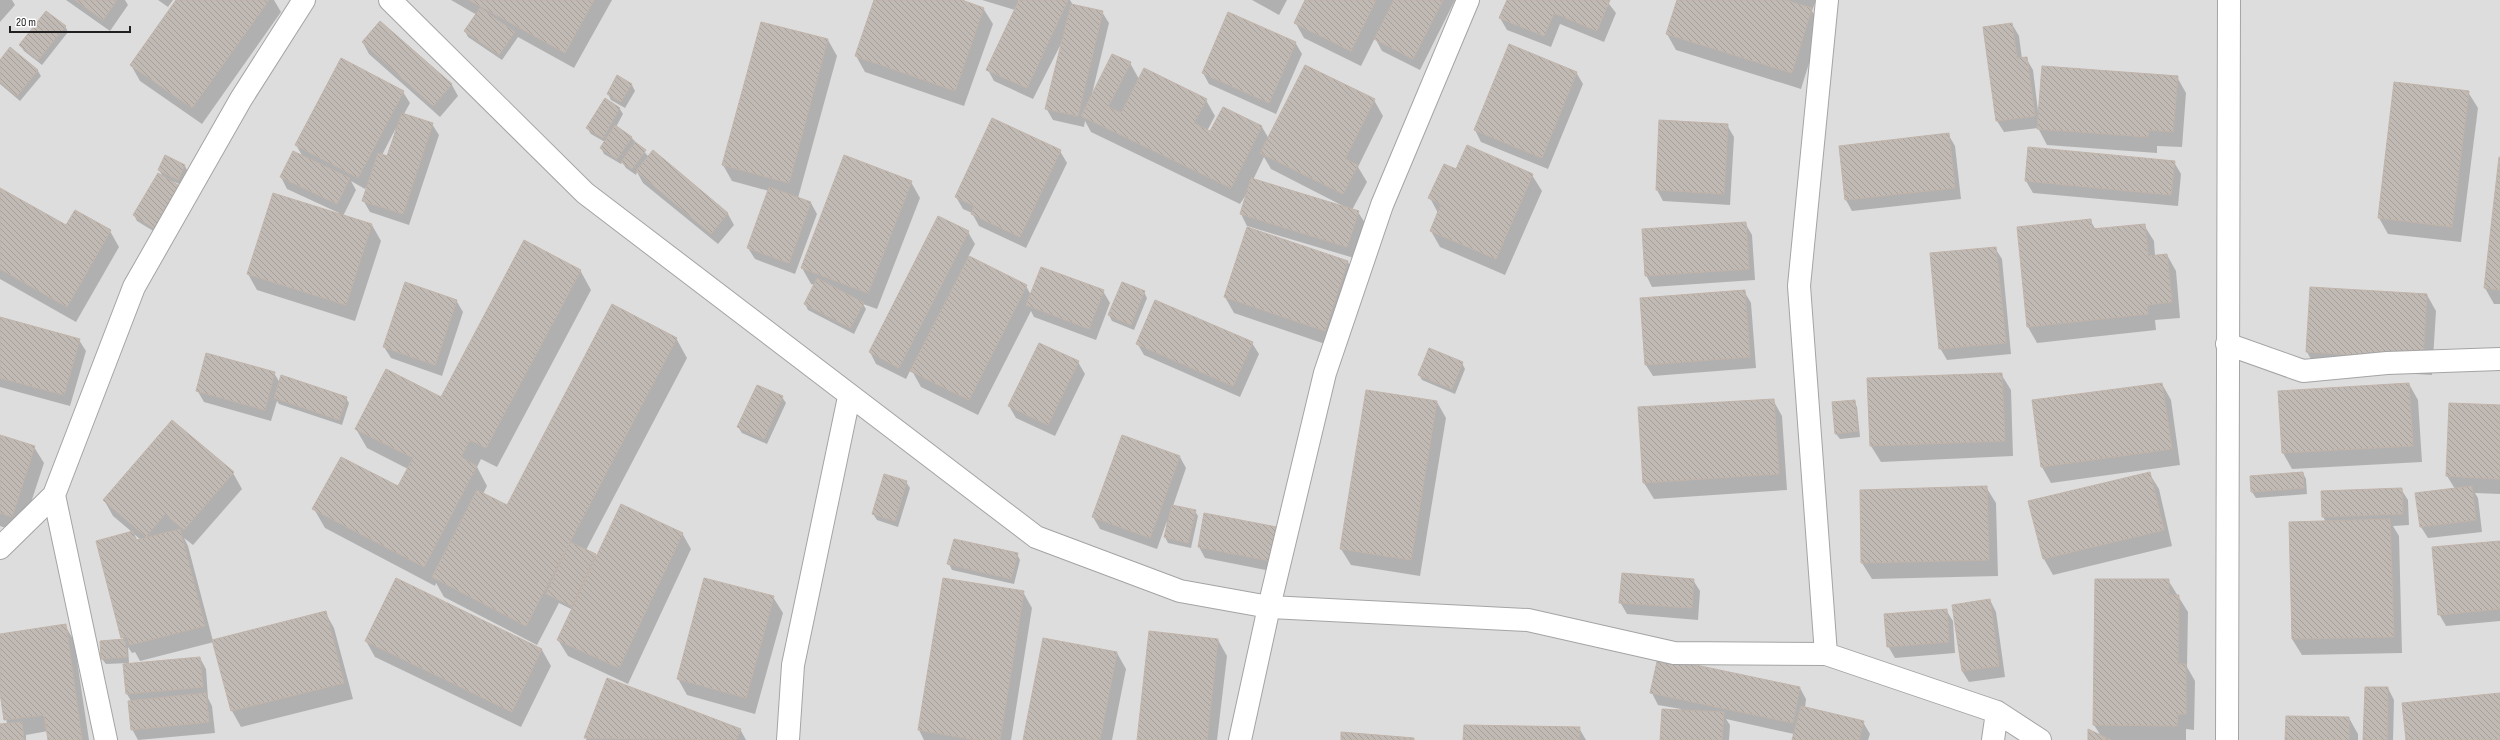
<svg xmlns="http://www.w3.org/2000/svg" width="2500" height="740" font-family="'Sofia Sans Condensed',sans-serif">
  <defs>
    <pattern id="building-back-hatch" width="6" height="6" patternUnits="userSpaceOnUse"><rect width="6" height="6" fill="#c0b9b4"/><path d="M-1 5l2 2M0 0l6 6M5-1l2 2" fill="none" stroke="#a59f9a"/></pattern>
  </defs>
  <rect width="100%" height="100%" fill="#f0ede7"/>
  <path fill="#dedddd" d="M0 0H2500V740H0Z"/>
  <path fill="#0003" fill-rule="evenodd" d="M0 0H12L15 5 0 22Z
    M66 0H125L128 5 110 31Z
    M158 0H173L168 7Z
    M177 0H274L281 12 202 124 140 81 131 65Z
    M451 0H612L574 68 518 37 502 60 468 37 465 31 477 15Z
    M875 0H959L983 8 993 24 964 106 865 72 856 56Z
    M982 0H1018V5L1020 0H1070L1073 5 1102 12 1109 23 1092 94 1130 63 1139 79 1206 100 1215 116 1207 131 1211 133 1223 108 1262 127 1269 139 1374 100 1383 116 1358 167 1367 182 1352 210 1358 212 1365 223 1354 258 1247 226 1241 214 1247 193 1240 204 1091 132 1085 121 1084 127 1053 120 1046 108 1064 38 1033 99 994 81 988 70 1015 10ZM1264 157 1271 169 1347 208 1253 180Z
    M1252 0H1287L1279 15Z
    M1306 0H1455L1420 70 1382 51 1375 38 1361 66 1304 38 1295 22Z
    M1508 0H1606L1616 13 1604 42 1560 24 1551 47 1507 30 1500 18Z
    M1678 0H1816L1812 11 1821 25 1801 89 1676 50 1667 34Z
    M380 23 452 85 458 96 440 117 369 54 363 43Z
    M2012 24 2019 36 2022 59 2026 58 2033 70 2038 111 2177 77 2186 93 2182 147 2157 146V153L2047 145 2038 128 2004 132 1997 121 1985 28Z
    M65 26 68 32 42 65 24 51 20 45Z
    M828 40 837 56 798 198 811 203 817 214 795 274 755 259 748 248 769 191 732 181 723 165Z
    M1295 42 1302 54 1276 114 1209 84 1203 73Z
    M1509 46 1576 72 1583 84 1548 169 1481 142 1475 130Z
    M10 49 38 71 41 76 20 101 0 84V61Z
    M618 77 632 85 635 91 625 108 611 100 608 94Z
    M403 92 410 103 404 114 432 124 439 135 409 225 370 212 363 200 370 182 365 189 351 181 356 190 343 216 372 225 381 241 355 321 257 290 248 274 339 213 287 189 281 177 303 157 296 145ZM396 128 388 157 382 155Z
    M2468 92 2478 108 2461 242 2388 234 2379 218Z
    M605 100 620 109 623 114 616 127 631 137 649 157 653 152 728 214 734 225 718 244 643 183 637 172 636 175 626 168 622 162 621 164 604 154 601 148 605 142 591 134 587 128Z
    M1727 125 1734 137 1730 205 1663 201 1657 190Z
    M1948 134 1955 146 1961 199 1852 211 1846 200Z
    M2029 149 2174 162 2181 174 2178 206 2033 193 2026 181Z
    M1060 151 1067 163 1026 248 979 226 972 213 963 209 956 197Z
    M165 156 185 166 188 172 182 185 169 180 160 235 137 221 134 215 163 177 159 170Z
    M2500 160V304H2494L2485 288Z
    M1457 171 1532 175 1542 191 1505 275 1440 247 1431 231 1438 213 1430 198Z
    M911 182 920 198 877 309 863 304 866 309 854 334 808 310 805 304 815 285 811 284 802 268Z
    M0 189 66 226 110 231 119 247 76 322 0 279Z
    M2090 220 2096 230 2144 225 2154 241 2155 256 2167 255 2176 271 2180 318 2155 320 2156 330 2037 343 2028 327 2018 228Z
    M1745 223 1752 235 1755 280 1652 287 1646 275Z
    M1248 229 1348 262 1357 278 1334 347 1234 313 1225 297Z
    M968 232 975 244 968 257 1026 286 1031 295 1103 291 1110 303 1096 340 1034 317 1031 311 978 415 921 387 911 369 906 379 876 364 870 352Z
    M1995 248 2002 259 2011 354 1947 360 1940 348Z
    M580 270 591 290 497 467 481 459 477 467 487 486 483 494 507 506 676 338 687 358 586 550 597 557 682 533 691 549 628 684 568 656 558 640 573 610 559 603 537 645 444 597 436 583 435 586 325 528 314 509 398 488 408 469 367 448 356 429 442 399Z
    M1123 283 1144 292 1147 298 1134 330 1112 321 1109 315Z
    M1744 291 1751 303 1756 368 1653 376 1646 365Z
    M2427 295 2436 311 2432 375 2316 368 2307 352Z
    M456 300 463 312 442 376 391 358 384 347Z
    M0 318 79 340 86 351 70 406 0 387Z
    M1137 343H1252L1259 354 1240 397 1144 355Z
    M1078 362 1085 374 1055 436 1016 418 1009 406Z
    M1462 363 1465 369 1455 394 1422 380 1419 375Z
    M274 373 280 383 346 398 349 403 342 425 279 404 277 401 271 421 204 402 197 390Z
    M2001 374 2011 390 2013 456 1881 462 1871 446 1868 379Z
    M2162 384 2171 400 2180 465 2051 483 2042 467Z
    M2409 384 2418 400 2422 462 2292 469 2283 453 2279 392Z
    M782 397 786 403 767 444 742 433 738 427Z
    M1773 400 1782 416 1787 490 1654 499 1644 483Z
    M1854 401 1857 407 1860 437 1840 439 1836 434Z
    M1437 402 1446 418 1420 576 1351 565 1341 549Z
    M2500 406V494L2475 493 2478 498 2482 532 2428 538 2421 527 2455 489 2447 476Z
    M0 436 34 447 44 463 21 533 0 526Z
    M1123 436 1180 457 1186 468 1173 506 1195 511 1198 516 1191 548 1168 543 1165 537 1167 521 1157 549 1100 529 1093 517Z
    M233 473 242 489 193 545 184 538 188 546 213 641 325 612 334 628 353 699 241 727 232 711 214 642 140 661 135 652 132 653 128 647 129 663 106 664 102 659 124 640 122 637 132 532 113 516 104 500ZM134 534 141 540 138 541Z
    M2149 473 2159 489 2172 546 2053 575 2044 559 2029 501Z
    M2303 473 2306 479 2307 494 2256 498 2252 492Z
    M906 482 910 488 898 527 877 520 873 514Z
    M1986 487 1996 503 1998 576 1872 579 1862 563 1861 491Z
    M2401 489 2408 500 2409 525 2393 526 2399 536 2402 653 2302 655 2292 639 2290 523 2326 522 2323 517Z
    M1281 529V573L1205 558 1199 547Z
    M2500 542V621L2446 626 2439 614Z
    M1017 554 1020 560 1014 584 952 570 949 564Z
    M396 579 542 650 551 666 521 727 375 657 366 641Z
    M705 579 773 597 783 613 755 714 687 695 678 679Z
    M1693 580 1700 591 1698 620 1627 614 1620 602Z
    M2096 580H2168L2188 612 2187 667 2195 681 2194 730 2186 729V740H2089L2101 736 2094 725Z
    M1023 592 1032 608 1011 740H924L919 730Z
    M1990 600 1996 612 2005 677 1969 682 1962 671Z
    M1946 610 1953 621 1955 653 1895 658 1888 646Z
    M65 625 74 641 89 740H49L48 731 26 735V740H0V725L7 724 0 685V635Z
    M1044 640 1117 653 1126 669 1112 740H1024Z
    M1218 640 1227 656 1217 740H1138Z
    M200 658 206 669 208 698 212 706 215 733 138 740 132 729 131 701 127 694Z
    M608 679 740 729 746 740H586Z
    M1800 688 1806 699 1805 708 1863 722 1870 734 1868 740H1793L1794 734 1726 719 1730 725 1729 740H1661L1681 709 1658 705 1652 693Z
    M2388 688 2394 700 2393 740H2364Z
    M2349 718 2358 734V740H2286Z
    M1579 728 1586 740H1464Z"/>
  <path fill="url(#building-back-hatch)" stroke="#c1b4aa" d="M75 0H117L103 20Z
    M176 0H269L192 108 130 65Z
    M469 0H594L565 53Z
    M874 0H962L984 8 955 91 855 56Z
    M1019 0H1068L1027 88 986 70Z
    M1305 0H1376L1351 51 1294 23Z
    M1394 0H1443L1413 59 1374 39Z
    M1507 0H1610L1597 31 1554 13 1544 36 1499 18Z
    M1677 0H1784L1812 8 1792 73 1666 34Z
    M1071 4 1103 11 1078 116 1045 109Z
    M480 8 515 32 499 55 464 31Z
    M46 11 66 26 38 60 19 45Z
    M1228 12 1296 42 1269 103 1202 73Z
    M380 21 452 84 433 106 362 42Z
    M761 22 828 39 789 183 722 165Z
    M2012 23 2017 58 2027 57 2035 116 1996 121 1983 27Z
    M1509 44 1577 72 1542 158 1474 130Z
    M10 47 38 70 17 96 0 82V60Z
    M1112 54 1131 62 1108 107 1121 113 1144 68 1207 99 1194 123 1210 131 1223 107 1262 126 1231 188 1081 116Z
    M341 58 404 91 358 178 295 145Z
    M1305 65 1375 99 1345 159 1358 165 1343 194 1260 153Z
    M2042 66 2178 76 2173 132 2149 130 2148 137 2037 129Z
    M617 75 632 84 621 102 607 94Z
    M2394 82 2469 91 2452 227 2378 218Z
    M605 98 620 108 603 138 586 128Z
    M402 113 433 123 403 214 362 201 378 153 387 156Z
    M992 118 1061 150 1020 237 971 214 974 206 955 197Z
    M1659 120 1728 124 1724 194 1656 190Z
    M615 125 632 137 617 159 600 148Z
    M1949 133 1955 188 1845 200 1839 146Z
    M635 142 646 150 632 169 621 162Z
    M1467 145 1533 174 1496 259 1430 231 1441 204 1428 198 1444 164 1456 169Z
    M2028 147 2175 161 2171 195 2025 181Z
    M653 150 728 213 711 234 636 171Z
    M293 151 350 178 337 204 280 177Z
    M165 155 185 165 178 180 158 170Z
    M844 155 912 181 868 293 801 268Z
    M2499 157H2500V290L2484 288Z
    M158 173 183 188 156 230 133 215Z
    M1251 178 1359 211 1347 247 1240 214Z
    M769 187 811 202 789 263 747 248Z
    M0 188 66 225 75 210 111 230 67 307 0 269Z
    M273 193 372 224 346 305 247 274Z
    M938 216 969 231 899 368 869 352Z
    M2091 219 2092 229 2145 224 2148 256 2167 254 2172 302 2147 305 2148 314 2027 327 2017 227Z
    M1746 222 1749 269 1645 276 1642 229Z
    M1247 227 1348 261 1325 331 1224 297Z
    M524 240 581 270 486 448 470 440 461 457 477 466 424 567 312 509 341 457 398 486 413 458 355 429 386 369 441 397Z
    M1996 247 2006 343 1939 349 1930 253Z
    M969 256 1027 285 969 400 910 371Z
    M1041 267 1104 290 1089 329 1026 305Z
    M817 278 864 303 850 328 804 304Z
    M405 282 457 300 435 365 383 347Z
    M1122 282 1145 291 1131 325 1108 315Z
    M2310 287 2427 294 2423 359 2306 352Z
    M1745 290 1750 357 1645 365 1640 298Z
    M1155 300 1253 342 1233 386 1136 344Z
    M612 304 677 338 526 626 432 577 477 490 507 505Z
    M0 317 80 339 64 395 0 378Z
    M1039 343 1079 361 1048 425 1008 406Z
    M1429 348 1463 362 1452 389 1418 375Z
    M206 353 275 372 265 410 196 391Z
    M2002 373 2005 441 1870 446 1867 378Z
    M281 375 347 397 339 420 274 398Z
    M2162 383 2172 449 2041 467 2032 400Z
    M2409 383 2413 446 2282 453 2278 391Z
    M757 385 783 396 764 439 737 427Z
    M1366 390 1437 401 1411 560 1340 549Z
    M1774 399 1779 474 1643 483 1638 407Z
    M1855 400 1858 431 1835 434 1832 402Z
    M2449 403 2500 405V479L2446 476Z
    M172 420 234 472 184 530 165 514 146 537 103 500Z
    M0 435 35 446 12 517 0 513Z
    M1122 435 1180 456 1150 538 1092 517Z
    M2150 472 2164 530 2043 559 2028 501Z
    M2303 472 2304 488 2251 492 2250 476Z
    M884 474 907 481 895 521 872 514Z
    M1987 486 1989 560 1861 563 1860 490Z
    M2472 486 2476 520 2420 527 2415 493Z
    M2402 488 2403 514 2322 517 2321 491Z
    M621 504 683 533 619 668 557 640Z
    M1172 505 1196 510 1188 543 1164 537Z
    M1204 513 1282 528 1275 562 1198 547Z
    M2390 519 2394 637 2292 639 2289 522Z
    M180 529 205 626 130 645 127 636 121 638 96 541 133 531 136 540Z
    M954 539 1018 553 1011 579 947 564Z
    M2500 541V609L2438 615 2432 547Z
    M570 542 596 554 572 606 546 594Z
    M1622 573 1694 579 1692 608 1619 603Z
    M396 578 542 649 512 712 365 641Z
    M704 578 774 596 746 698 677 679Z
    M943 578 1024 591 1000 740H976L918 730Z
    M2095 579H2169V595H2179L2178 664H2186V714H2178L2177 726 2093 725Z
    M1990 599 1999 666 1962 671 1952 605Z
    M1947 609 1949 642 1887 647 1884 614Z
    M326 611 344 683 231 711 212 640Z
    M66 624 82 740H48L44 715 4 720 0 693V634Z
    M1149 631 1218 639 1207 740H1137Z
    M1043 638 1117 652 1100 740H1023Z
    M125 639 127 657 101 659 100 641Z
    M200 657 203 687 126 694 123 664Z
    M1658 657 1800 687 1793 723 1650 693Z
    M607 678 741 729 736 740 584 738Z
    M2365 687H2388L2387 740H2363Z
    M206 693 209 722 131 730 128 701Z
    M2500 693V740H2406L2402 703Z
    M1801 706 1864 721 1859 740H1792Z
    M1662 709 1724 712 1722 740H1660Z
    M2286 716 2349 717V740H2285Z
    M22 722 24 740H0V724Z
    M1464 725 1580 727 1579 740H1463Z
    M2088 729 2111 740H2088Z
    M1341 732 1414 738V740H1341Z"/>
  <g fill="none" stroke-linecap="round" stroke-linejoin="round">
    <defs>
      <path id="street" d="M390 0 585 193 1036 537 1180 591 1269 607 1528 620 1674 653 1826 654 1997 712 2040 740
        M2227 344 2303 371 2387 363 2500 359
        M54 495 106 740
        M0 548 54 495 134 287 241 99 304 0
        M1826 654 1799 286 1827 0
        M788 740 793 665 849 397
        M1240 740 1269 607 1325 373 1382 205 1468 0
        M1993 740 1997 712
        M2227 740 2229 0"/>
    </defs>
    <use href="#street" stroke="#a4a4a4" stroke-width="24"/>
    <use href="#street" stroke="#fff" stroke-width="22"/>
  </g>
  <path d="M10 26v6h120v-6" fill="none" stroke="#202020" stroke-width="2"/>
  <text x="16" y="26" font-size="12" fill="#202020" stroke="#ffffff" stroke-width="3" paint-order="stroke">20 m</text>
</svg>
